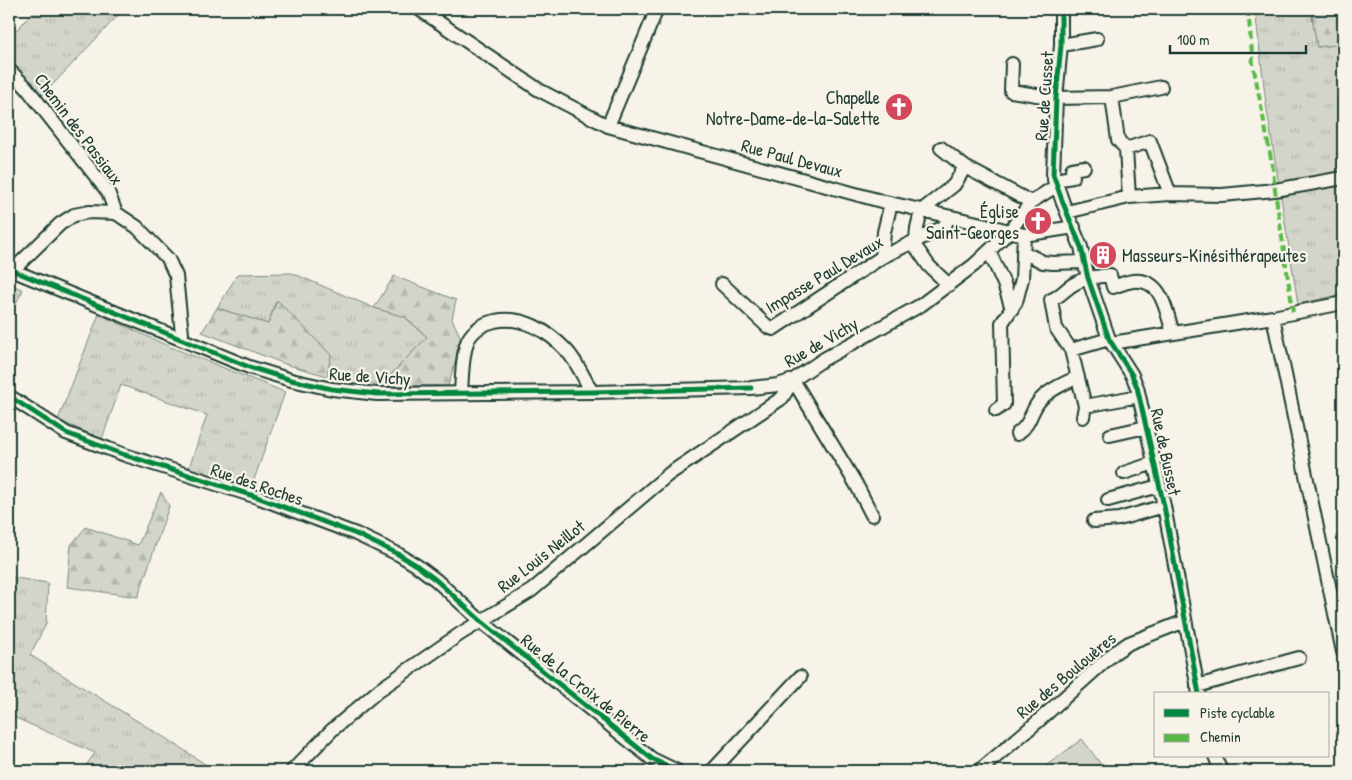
<svg xmlns="http://www.w3.org/2000/svg" width="1352" height="780" font-family="'Patrick Hand',sans-serif">
  <defs>
    <pattern id="grass-tufts" width="24" height="20" patternUnits="userSpaceOnUse" patternTransform="scale(1.25)"><rect width="24" height="20" fill="#d3d5ca"/><path d="M3 7l-1-3M5 7V3M7 7l1-3M15 17l-1-3M17 17v-4M19 17l1-3" fill="none" stroke="#b5b8ae"/></pattern>
    <pattern id="forest-firs" width="22" height="20" patternUnits="userSpaceOnUse" patternTransform="scale(1.25)"><rect width="22" height="20" fill="#d3d5ca"/><path d="M5 1l3.5 6h-7zM16 11l3.5 6h-7z" fill="#b5b8ae"/></pattern>
  </defs>
  <rect width="100%" height="100%" fill="#f7f3e8"/>
  <filter id="ink" filterUnits="userSpaceOnUse"><feTurbulence type="fractalNoise" baseFrequency=".02" numOctaves="2"/><feDisplacementMap in="SourceGraphic" scale="10" xChannelSelector="R" yChannelSelector="G"/><feConvolveMatrix kernelMatrix="1 2 1 2 8 2 1 2 1" color-interpolation-filters="sRGB"/></filter>
  <g filter="url(#ink)">
    <path fill="url(#grass-tufts)" stroke="#79897f" d="M36 9H124L43 95 30 83 9 58V38Z
      M1255 9H1311L1317 47 1343 44V294L1298 304 1266 104Z
      M292 273 374 308 405 317 427 337 381 385 327 376 331 355 276 301 268 324 217 308 238 274Z
      M9 283 23 290 9 317Z
      M99 314 168 346 285 392 250 491 189 468 207 415 121 385 102 439 58 420Z
      M9 577 48 583 46 624 30 655 178 746 215 771H82L95 753 9 715Z"/>
    <path fill="url(#forest-firs)" stroke="#79897f" d="M1311 9H1343V44L1317 47Z
      M394 276 456 300 452 319 462 340 448 386 381 385 427 337 405 317 374 308Z
      M277 300 331 355 327 376 285 364 202 332 217 308 268 324Z
      M161 492 169 506 138 597 67 587 71 545 86 527 138 545Z"/>
    <path fill="#d3d5ca" stroke="#79897f" d="M1082 739 1106 771H1045L1043 768Z"/>
    <g fill="none" stroke-linecap="round" stroke-linejoin="round">
      <defs>
        <path id="minor" d="M419 9 539 90 608 126 881 201 982 224 1024 235 1074 227
          M1061 9V45L1056 98 1053 174 1063 203 1081 247 1088 278 1109 339 1132 375 1137 387 1164 506 1199 694
          M1061 45 1097 39
          M1012 64 1011 91 1056 98 1112 97 1118 140 1126 149 1129 197
          M9 70 26 87 108 192 116 213
          M1112 97 1161 87
          M608 126 657 9
          M941 148 965 167 1031 202
          M1126 149 1150 141 1170 194
          M1054 180 1073 177 1072 169 1084 167
          M1067 212 1129 197 1170 194 1222 195 1275 190 1343 178
          M916 241 917 228 921 211 954 185 965 167
          M913 243 929 266 949 285
          M989 251 1004 284 1012 309
          M1023 252 1043 262 1053 263 1084 262
          M882 257 884 232 891 203
          M9 269 249 367 291 380 332 389 377 394 592 392 751 388 778 385 793 380 824 359 921 305 974 265 1010 231 1031 202 1056 186
          M13 270 60 224 74 215 89 212 116 213 137 227 168 259 176 276 182 334 180 339
          M722 284 768 327 773 329 882 257 944 227 949 217
          M1273 317 1343 652
          M1112 343 1273 317 1343 303
          M1071 350 1109 339
          M793 380 856 484 872 515
          M461 393C462 378 462 354 468 340 473 330 484 323 495 321 522 315 548 331 566 350 577 361 584 379 592 392
          M9 396 66 433 125 455 257 497 356 534 398 554 416 565 436 580 482 622 652 759 677 771
          M1085 406 1139 396
          M996 410 1004 404 1002 323 1016 302 1022 279 1024 235
          M1083 417 1085 406 1071 350 1056 328 1051 300C1061 296 1065 289 1074 284 1085 277 1097 277 1110 275L1113 287C1119 285 1126 282 1133 281 1163 278 1166 312 1173 333
          M1017 434C1032 424 1030 410 1041 399 1051 389 1065 383 1078 377
          M1110 435 1146 427
          M1124 473 1154 463
          M1108 500 1159 486
          M1094 521 1119 519 1164 506
          M1197 686 1299 658
          M1215 756 1221 771
          M292 771 332 730 379 690 460 634 531 591 669 474 782 398 793 380
          M712 771 800 677
          M979 771 1036 723 1114 653 1129 643 1185 621"/>
      </defs>
      <use href="#minor" stroke="#1f3d34" stroke-width="16"/>
      <use href="#minor" stroke="#f7f3e8" stroke-width="12"/>
      <path stroke="#58b947" stroke-width="4" stroke-dasharray="8 4" stroke-linecap="butt" d="M1248 9 1253 64 1273 169 1275 190 1293 312"/>
      <defs>
        <path id="cycleway" d="M1061 9V45L1056 98 1053 174 1063 203 1081 247 1088 278 1109 339 1132 375 1137 387 1164 506 1199 694
          M9 269 249 367 291 380 332 389 377 394 592 392 751 388
          M9 396 66 433 125 455 257 497 356 534 398 554 416 565 436 580 482 622 652 759 677 771"/>
      </defs>
      <use href="#cycleway" stroke="#f7f3e8" stroke-width="8"/>
      <use href="#cycleway" stroke="#00873e" stroke-width="5"/>
    </g>
  </g>
  <defs>
    <symbol id="church-disc" viewBox="-11 -11 22 22"><circle r="9.5" fill="#d1495b" stroke="#f7f3e8"/><path d="M-1.2-6h2.4v3.5h3.3v2.4h-3.3V6h-2.4V-.1h-3.3v-2.4h3.3Z" fill="#fff"/></symbol>
    <symbol id="building-disc" viewBox="-11 -11 22 22"><circle r="9.5" fill="#d1495b" stroke="#f7f3e8"/><path d="M-4-6H4V6H1V3H-1V6H-4ZM-2.5-4.3h1.7v1.8h-1.7ZM.8-4.3h1.7v1.8H.8ZM-2.5-1h1.7V.8h-1.7ZM.8-1h1.7V.8H.8Z" fill="#fff"/></symbol>
  </defs>
  <g fill-rule="evenodd">
    <use href="#church-disc" x="883" y="91" width="32" height="32"/>
    <use href="#church-disc" x="1022" y="205" width="32" height="32"/>
    <use href="#building-disc" x="1087" y="239" width="32" height="32"/>
  </g>
  <g text-anchor="middle" dominant-baseline="central" stroke-width="4.5" stroke-linejoin="round" paint-order="stroke">
    <g font-size="18" fill="#1f3d34" stroke="#f7f3e8">
      <text transform="translate(1044 96) rotate(-86)">Rue de Cusset</text>
      <text transform="translate(79 129) rotate(53)">Chemin des Passiaux</text>
      <text transform="translate(792 158) rotate(15)">Rue Paul Devaux</text>
      <text transform="translate(824 274) rotate(-31)">Impasse Paul Devaux</text>
      <text transform="translate(821 342) rotate(-30)">Rue de Vichy</text>
      <text transform="translate(370 376) rotate(4)">Rue de Vichy</text>
      <text transform="translate(1166 452) rotate(78)">Rue de Busset</text>
      <text transform="translate(257 484) rotate(19)">Rue des Roches</text>
      <text transform="translate(541 556) rotate(-38)">Rue Louis Neillot</text>
      <text transform="translate(1066 675) rotate(-40)">Rue des Boulouères</text>
      <text transform="translate(586 688) rotate(39)">Rue de la Croix de Pierre</text>
    </g>
    <g font-size="18" fill="#1f3d34" stroke="#f7f3e8" text-anchor="end">
      <text x="880" y="97">Chapelle<tspan x="880" dy="21">Notre-Dame-de-la-Salette</tspan></text>
      <text x="1019" y="211">Église<tspan x="1019" dy="21">Saint-Georges</tspan></text>
      <text x="1122" y="255" text-anchor="start">Masseurs-Kinésithérapeutes</text>
    </g>
  </g>
  <rect width="1352" height="780" fill="none" stroke="#f7f3e8" stroke-width="30"/>
  <rect x="15" y="15" width="1322" height="750" fill="none" stroke="#1f3d34" stroke-width="2" filter="url(#ink)"/>
  <rect x="1154" y="692" width="175" height="65" fill="#f7f3e8" stroke="#a1aaa0"/>
  <rect x="1164" y="709" width="25" height="8" fill="#00873e" stroke="#a1aaa0"/>
  <text x="1200" y="718" font-size="15" fill="#1f3d34">Piste cyclable</text>
  <rect x="1164" y="734" width="25" height="8" fill="#58b947" stroke="#a1aaa0"/>
  <text x="1200" y="742" font-size="15" fill="#1f3d34">Chemin</text>
  <path d="M1170 45v8h136v-8" fill="none" stroke="#1f3d34" stroke-width="2.5"/>
  <text x="1177" y="45" font-size="15" fill="#1f3d34" stroke="#f7f3e8" stroke-width="4" paint-order="stroke">100 m</text>
</svg>
